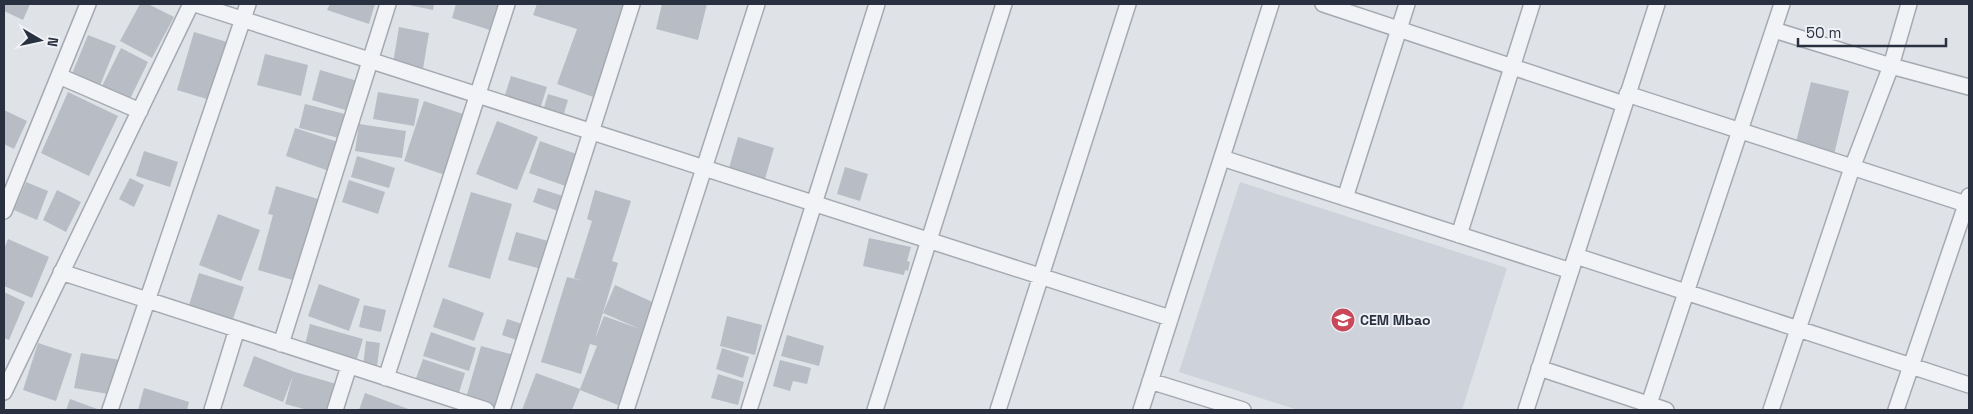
<svg xmlns="http://www.w3.org/2000/svg" width="1973" height="414" font-family="'Space Grotesk',sans-serif">
  <rect width="100%" height="100%" fill="#dfe3e8"/>
  <path fill="#ced2da" d="M1240 182 1507 268 1462 410H1298L1179 372Z"/>
  <path fill="#b7bcc5" d="M4 4H30L23 20 4 11Z
    M140 4H148L174 17 152 58 120 41Z
    M330 4H375L369 24 327 10Z
    M404 4H434L433 10Z
    M456 4H501L493 31 452 18Z
    M537 4H627L596 98 557 84 577 29 533 15Z
    M662 4H707L698 40 656 29Z
    M399 27 429 33 423 69 393 63Z
    M194 32 227 42 210 100 177 90Z
    M88 35 116 46 99 88 71 76Z
    M121 48 148 62 130 99 102 86Z
    M265 54 308 65 301 96 257 85Z
    M320 70 361 82 352 112 312 100Z
    M511 76 547 87 539 112 503 101Z
    M1811 82 1849 91 1834 155 1795 146Z
    M68 92 118 116 89 176 41 153Z
    M378 92 419 99 414 126 373 119Z
    M548 94 568 100 562 120 542 114Z
    M424 101 466 115 445 175 404 161Z
    M305 104 345 114 339 138 299 128Z
    M4 110 27 121 14 149 4 144Z
    M497 121 538 137 517 190 476 174Z
    M359 124 406 131 402 158 355 151Z
    M295 128 341 143 332 172 286 156Z
    M738 137 774 148 765 179 729 168Z
    M540 141 582 156 571 188 529 173Z
    M144 151 178 162 170 187 136 176Z
    M357 156 395 168 389 188 351 177Z
    M845 167 868 174 860 201 837 194Z
    M130 178 144 185 134 207 119 199Z
    M349 180 385 192 378 214 342 202Z
    M26 182 48 191 37 220 14 210Z
    M276 186 318 199 302 255 296 281 258 270 273 215 268 214Z
    M538 188 563 196 558 211 533 202Z
    M57 190 81 202 66 232 43 220Z
    M595 190 631 201 612 261 618 263 595 339 604 316 640 329 603 313 615 285 659 305 618 405 580 390 572 410H522L536 373 580 389 597 346 590 344 581 374 541 362 567 277 584 281 574 278 592 221 587 219Z
    M471 192 512 204 490 279 448 267Z
    M218 214 260 230 241 281 199 265Z
    M516 232 552 242 545 270 508 260Z
    M869 238 911 247 907 261 910 262 908 271 905 270 904 275 863 266Z
    M8 239 49 257 32 298 4 286V249Z
    M199 273 244 287 233 319 189 305Z
    M319 284 360 299 349 331 308 316Z
    M4 292 25 302 9 340 4 338Z
    M443 298 484 313 474 341 433 327Z
    M364 305 386 310 381 332 359 327Z
    M727 316 762 325 755 355 720 346Z
    M507 319 525 325 519 341 502 335Z
    M310 324 363 339 357 359 305 345Z
    M431 332 476 348 469 371 423 356Z
    M787 335 824 346 819 366 781 356Z
    M366 341 380 343 377 367 363 366Z
    M38 343 72 354 56 401 23 390Z
    M481 346 514 355 498 408 466 398Z
    M722 348 749 357 743 378 716 369Z
    M81 353 120 360 114 395 74 388Z
    M254 356 295 372 340 385 332 410H308L285 404 293 376 283 402 243 386Z
    M423 359 465 373 458 396 415 381Z
    M780 360 811 368 807 384 793 381 790 391 773 386Z
    M718 374 744 382 738 405 711 398Z
    M144 388 189 402 187 410H138Z
    M365 393 411 410H359Z
    M70 399 100 410H66Z"/>
  <g fill="none" stroke-linecap="round" stroke-linejoin="round">
    <defs>
      <path id="street" d="M195 4 1170 318
        M1323 4 1624 104
        M1774 30 1891 66 1969 87
        M59 76 140 111
        M1627 94 1969 205
        M1222 158 1571 271
        M1345 198 1407 4
        M4 211 88 4
        M1459 235 1532 4
        M1576 256 1969 385
        M61 272 486 410
        M281 344 388 4
        M1539 368 1666 410
        M386 378 507 4
        M1150 381 1243 410
        M4 392 191 4
        M110 410 248 4
        M212 410 237 329
        M335 410 349 366
        M502 410 632 4
        M626 410 757 4
        M749 410 877 4
        M875 410 1004 4
        M998 410 1128 4
        M1141 410 1271 4
        M1526 410 1657 4
        M1647 410 1782 4
        M1771 410 1852 168 1891 66 1909 4
        M1896 410 1969 196"/>
    </defs>
    <use href="#street" stroke="#a5aab2" stroke-width="18"/>
    <use href="#street" stroke="#f2f3f6" stroke-width="15"/>
  </g>
  <defs>
    <symbol id="school-disc" viewBox="-11 -11 22 22"><circle r="9.5" fill="#c94859" stroke="#eff1f6"/><path d="M0-5L7-2L0 1L-7-2ZM-4 1L0 2.5L4 1V4Q0 6-4 4Z" fill="#fff"/></symbol>
  </defs>
  <g fill-rule="evenodd">
    <use href="#school-disc" x="1329" y="306" width="28" height="28"/>
  </g>
  <g text-anchor="middle" dominant-baseline="central" stroke-width="4" stroke-linejoin="round" paint-order="stroke">
    <g font-size="14" font-weight="bold" fill="#29303f" stroke="#eff1f6" text-anchor="start">
      <text x="1360" y="320">CEM Mbao</text>
    </g>
  </g>
  <rect width="1973" height="414" fill="none" stroke="#29303f" stroke-width="10"/>
  <g transform="translate(40 40) rotate(99)" stroke="#eff1f6" stroke-width="4" paint-order="stroke">
  <path d="M0-4L9 19L0 12L-9 19Z" fill="#29303f"/>
  <text y="-8" font-size="14" font-weight="bold" text-anchor="middle" fill="#29303f">N</text>
  </g>
  <path d="M1798 38v8h148v-8" fill="none" stroke="#29303f" stroke-width="2.5"/>
  <text x="1806" y="38" font-size="15" fill="#29303f" stroke="#eff1f6" stroke-width="4" paint-order="stroke">50 m</text>
</svg>
